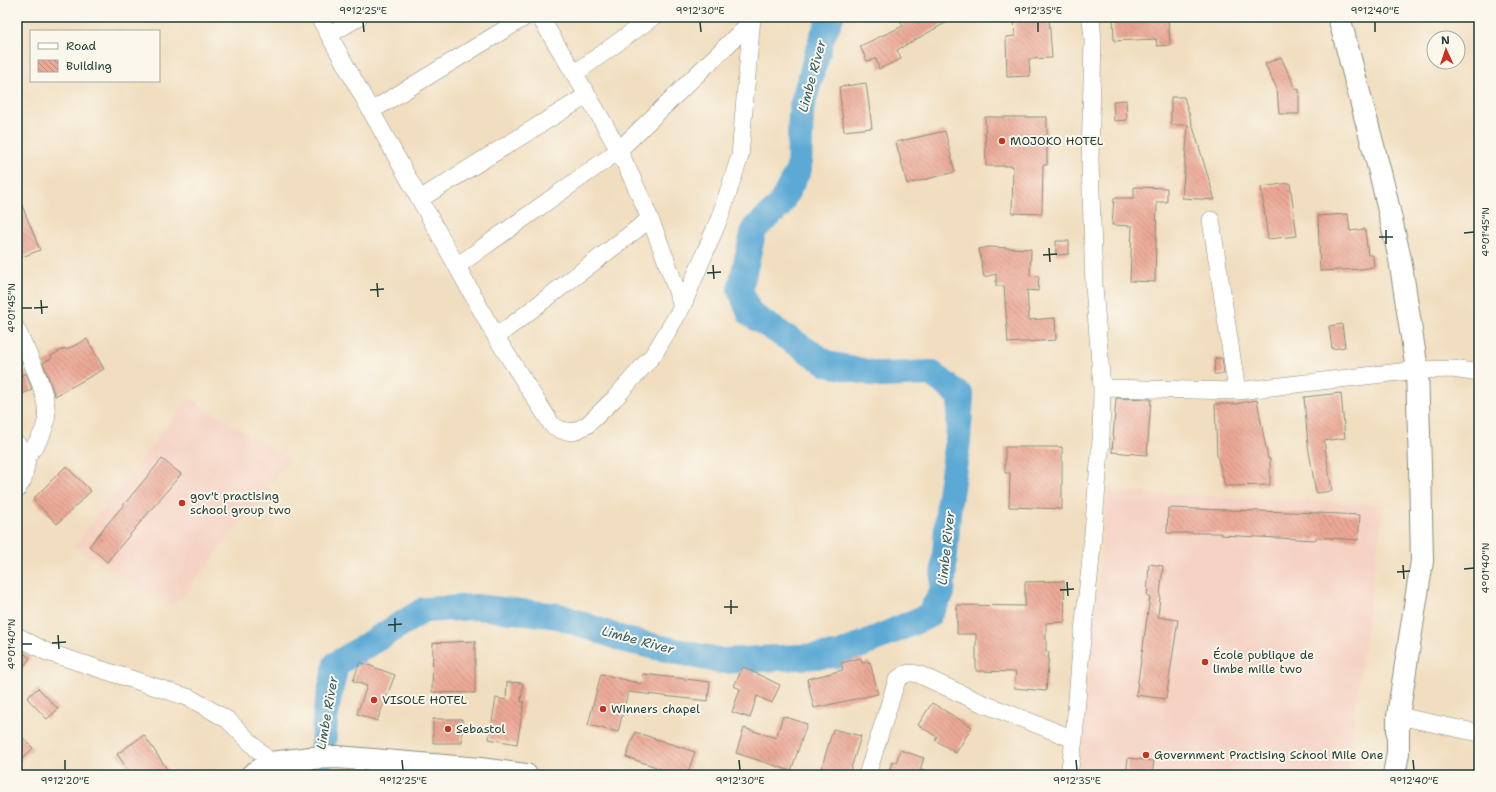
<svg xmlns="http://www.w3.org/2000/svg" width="1496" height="792" font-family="'Shantell Sans',sans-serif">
  <defs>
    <pattern id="building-back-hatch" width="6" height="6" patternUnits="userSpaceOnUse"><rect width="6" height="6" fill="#eca895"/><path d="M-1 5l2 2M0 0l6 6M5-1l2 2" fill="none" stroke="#bf8a7a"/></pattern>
  </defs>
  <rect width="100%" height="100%" fill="#fbf7ec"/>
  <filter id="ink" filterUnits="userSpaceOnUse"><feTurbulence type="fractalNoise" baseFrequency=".025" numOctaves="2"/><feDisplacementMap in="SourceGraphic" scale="8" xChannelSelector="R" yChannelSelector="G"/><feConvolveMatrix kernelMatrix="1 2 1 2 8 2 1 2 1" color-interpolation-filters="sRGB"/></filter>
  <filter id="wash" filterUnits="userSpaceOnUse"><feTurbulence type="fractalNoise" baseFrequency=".012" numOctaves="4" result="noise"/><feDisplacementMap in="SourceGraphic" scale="16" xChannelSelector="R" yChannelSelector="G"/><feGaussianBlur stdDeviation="0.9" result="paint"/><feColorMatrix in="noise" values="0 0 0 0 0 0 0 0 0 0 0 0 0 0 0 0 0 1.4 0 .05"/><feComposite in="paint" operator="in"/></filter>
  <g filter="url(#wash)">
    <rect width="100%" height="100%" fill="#f1dec0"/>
    <path fill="#f5d2c3" d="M189 398 290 460 174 607 74 547Z
      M1108 491 1384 504 1346 775H1078Z"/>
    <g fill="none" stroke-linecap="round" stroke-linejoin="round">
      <path stroke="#5ca9d5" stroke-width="26" d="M317 775 323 745 326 711 336 664 424 610 476 607 559 616 625 640 721 661 838 655 928 616 942 593 949 501 958 441 961 396 931 373 881 375 828 364 750 314 740 289 754 229 779 207 799 169 801 110 822 37 831 17"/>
    </g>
    <g id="blocks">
      <path fill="url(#building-back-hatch)" d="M898 17H956L897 50 901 59 879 69 876 59 867 61 860 46 903 26Z
        M1014 17H1049L1052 58 1029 59 1030 76 1007 77 1006 37 1015 36Z
        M1113 17H1168L1170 45 1157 46 1156 39 1114 41Z
        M1281 57 1296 90 1299 89V114H1279L1277 89 1265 64Z
        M866 83 872 128 844 131 839 87Z
        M1171 97H1184L1215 200 1182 198 1188 125H1171Z
        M1126 100 1127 120 1114 121 1113 101Z
        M985 117H1047V165H1043L1042 214 1012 213 1013 166H986Z
        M945 131 955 172 907 184 896 142Z
        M1290 183 1297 236 1268 239 1261 187Z
        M1134 187 1167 188V202H1157L1155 282 1130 281 1132 226 1112 225 1114 198H1134Z
        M17 193 40 250 17 259Z
        M1348 214 1350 231 1365 229 1368 255H1373L1374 267 1361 269 1320 271 1318 216Z
        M1056 241H1069V254L1056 255Z
        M989 247 1031 249 1030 275 1039 276 1038 291 1027 290 1029 320 1055 318 1056 340 1008 343 1004 286H996V274L984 277 979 249Z
        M1342 324 1345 347 1332 349 1329 326Z
        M87 339 104 369 55 396 43 363 52 358 51 356 65 348 66 350Z
        M1215 358H1222L1224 374H1214Z
        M26 373 32 390 17 396V378Z
        M1341 393 1345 438 1324 441 1332 491 1316 493 1308 445 1304 397Z
        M1116 398 1151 399 1147 455 1112 452Z
        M1257 400 1268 459H1270V485L1225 486 1217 455 1215 404H1235Z
        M1005 447H1062V509L1009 507 1010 473H1005Z
        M162 459 181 474 107 562 89 546Z
        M66 466 91 491 57 524 33 499Z
        M1168 508 1319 513 1360 515 1358 540 1316 537V540L1221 535V533H1167Z
        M1149 564 1163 566 1158 617 1178 620 1166 699 1136 695 1150 597H1147Z
        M1064 581 1065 622 1046 623V652H1049L1046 691 1014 688 1016 672 976 671V634H957V605L1025 606V582Z
        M475 641V693L432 692 433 643Z
        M17 648 30 658 17 676Z
        M861 658 862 663 870 662 878 694 814 708 807 679 843 670 841 663Z
        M360 662 395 675 377 721 357 714 367 686 353 681Z
        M743 667 780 685 772 703 757 696 750 718 732 712 740 689 734 686Z
        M601 674 642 684 643 674 710 682 708 701 628 692 618 732 588 725Z
        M507 682 523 683 521 702H524L517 744 489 739 496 698 506 700Z
        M38 688 58 709 47 719 27 698Z
        M932 703 972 727 956 753 935 740 937 737 918 725Z
        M783 716 807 724 791 771 736 753 744 728 776 738Z
        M433 719H462V743H433Z
        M833 729 861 736 849 775H839L821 770Z
        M17 732 33 748 17 764Z
        M635 732 695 752 687 775H680L626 757Z
        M144 735 171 775H131L117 754Z
        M900 750 924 758 920 770 926 771 925 775H888L892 762 896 763Z
        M1128 758 1154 761 1152 775H1126Z"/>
    </g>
  </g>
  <g filter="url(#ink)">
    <use href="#blocks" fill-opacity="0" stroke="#888e7a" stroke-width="1"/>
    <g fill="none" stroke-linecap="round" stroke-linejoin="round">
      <defs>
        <path id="street" d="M319 17 496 337 552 425 561 430 573 432 587 425 615 398 654 354 682 307 720 217 740 156 752 17
          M540 17C566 61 595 105 619 151 644 201 665 253 682 307
          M329 35 359 17
          M574 74 653 17
          M371 111 525 17
          M420 199 586 96
          M1211 220 1237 391
          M457 266 618 151 752 21
          M17 330C28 355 53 399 45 426 42 437 35 446 28 455
          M496 337 650 219
          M1102 388 1237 391 1417 370 1453 369 1479 373
          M17 444 28 455 23 480 17 490
          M17 636 47 652 190 698 228 720 271 763
          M1398 716 1479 733
          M867 775 897 680C905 673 908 672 918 674L979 702 1074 739
          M1069 775 1074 739 1081 649 1090 568 1101 440 1102 388 1094 286 1090 160 1093 41 1091 17"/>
        <path id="secondary" d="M252 775 271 763 310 758 337 757 480 769 526 775"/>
        <path id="highway" d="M1339 17 1382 180 1400 259 1417 370 1420 466 1422 561 1398 716V753L1394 775"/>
      </defs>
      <use href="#street" stroke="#888e7a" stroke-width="18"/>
      <use href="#secondary" stroke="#888e7a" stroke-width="24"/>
      <use href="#highway" stroke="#888e7a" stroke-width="24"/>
      <use href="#street" stroke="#fff" stroke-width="17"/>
      <use href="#secondary" stroke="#fff" stroke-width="22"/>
      <use href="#highway" stroke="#fff" stroke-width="22"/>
    </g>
  </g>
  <path fill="none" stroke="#1f3d34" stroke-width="1.5" d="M363 22 364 32M700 22 701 32M1038 22V32M1375 22V32M1386 230V244M1464 233 1474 232M1379 237H1393M1049 248 1050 262M1043 255 1057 254M713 265 714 279M707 273 721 272M377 283 378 297M370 290 384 289M41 300 42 314M22 308H32M34 308 48 307M1403 565 1404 579M1464 569 1474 568M1397 572 1410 571M1067 582 1068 596M1060 590 1074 589M731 600V614M724 607H738M395 618V632M388 625 402 624M58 635 59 649M52 643 66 642M22 644H32M65 760V770M402 760 403 770M739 760 740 770M1076 760 1077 770M1413 760 1414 770"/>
  <g fill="#c8321e" stroke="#fbf7ec" stroke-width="1.5">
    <circle cx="1002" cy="141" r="4"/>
    <circle cx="182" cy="503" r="4"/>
    <circle cx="1205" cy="662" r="4"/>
    <circle cx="374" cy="700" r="4"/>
    <circle cx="603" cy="709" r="4"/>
    <circle cx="448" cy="729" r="4"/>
    <circle cx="1146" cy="755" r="4"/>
  </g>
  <g text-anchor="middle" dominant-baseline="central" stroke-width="4" stroke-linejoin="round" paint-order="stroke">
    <g font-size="12" fill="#1f3d34" stroke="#fbf7ec" text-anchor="start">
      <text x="1010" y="141">MOJOKO HOTEL</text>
      <text x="190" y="496">gov't practising<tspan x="190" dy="14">school group two</tspan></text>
      <text x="1213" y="655">École publique de<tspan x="1213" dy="14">limbe mille two</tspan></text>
      <text x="382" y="700">VISOLE HOTEL</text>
      <text x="611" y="709">Winners chapel</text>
      <text x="456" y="729">Sebastol</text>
      <text x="1154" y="755">Government Practising School Mile One</text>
    </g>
    <g font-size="13" font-style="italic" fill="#315d64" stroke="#fbf7ec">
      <text transform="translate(812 76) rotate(-75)">Limbe River</text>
      <text transform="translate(946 548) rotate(-84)">Limbe River</text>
      <text transform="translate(638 640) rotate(15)">Limbe River</text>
      <text transform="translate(327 713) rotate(-80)">Limbe River</text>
    </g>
  </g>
  <rect width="1496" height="792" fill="none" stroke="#fbf7ec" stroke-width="44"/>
  <rect x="30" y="30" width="130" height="52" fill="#fbf7ec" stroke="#a3ada2"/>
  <rect x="38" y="43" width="20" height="6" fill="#ffffff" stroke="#a3ada2"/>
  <text x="66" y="50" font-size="12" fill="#1f3d34">Road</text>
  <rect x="38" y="60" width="20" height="12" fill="url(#building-back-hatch)" stroke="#a3ada2"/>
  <text x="66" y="70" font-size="12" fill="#1f3d34">Building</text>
  <g transform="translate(1446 50) rotate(357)"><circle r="19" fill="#fbf7ec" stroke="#a3ada2"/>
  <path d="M0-3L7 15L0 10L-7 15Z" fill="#c8321e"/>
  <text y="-6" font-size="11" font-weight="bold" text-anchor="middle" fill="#1f3d34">N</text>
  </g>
  <rect x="22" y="22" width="1452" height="748" fill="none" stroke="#1f3d34" stroke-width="1.5"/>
  <g font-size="10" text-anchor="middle" fill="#1f3d34">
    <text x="363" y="14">9°12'25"E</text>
    <text x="700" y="14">9°12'30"E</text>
    <text x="1038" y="14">9°12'35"E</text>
    <text x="1375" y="14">9°12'40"E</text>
    <text transform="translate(1485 232) rotate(-90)" y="4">4°01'45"N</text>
    <text transform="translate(11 308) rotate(-90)" y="4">4°01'45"N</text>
    <text transform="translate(1485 568) rotate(-90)" y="4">4°01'40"N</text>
    <text transform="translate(11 644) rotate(-90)" y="4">4°01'40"N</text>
    <text x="65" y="784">9°12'20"E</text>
    <text x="403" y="784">9°12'25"E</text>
    <text x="740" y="784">9°12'30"E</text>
    <text x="1077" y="784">9°12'35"E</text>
    <text x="1414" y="784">9°12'40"E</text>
  </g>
</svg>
